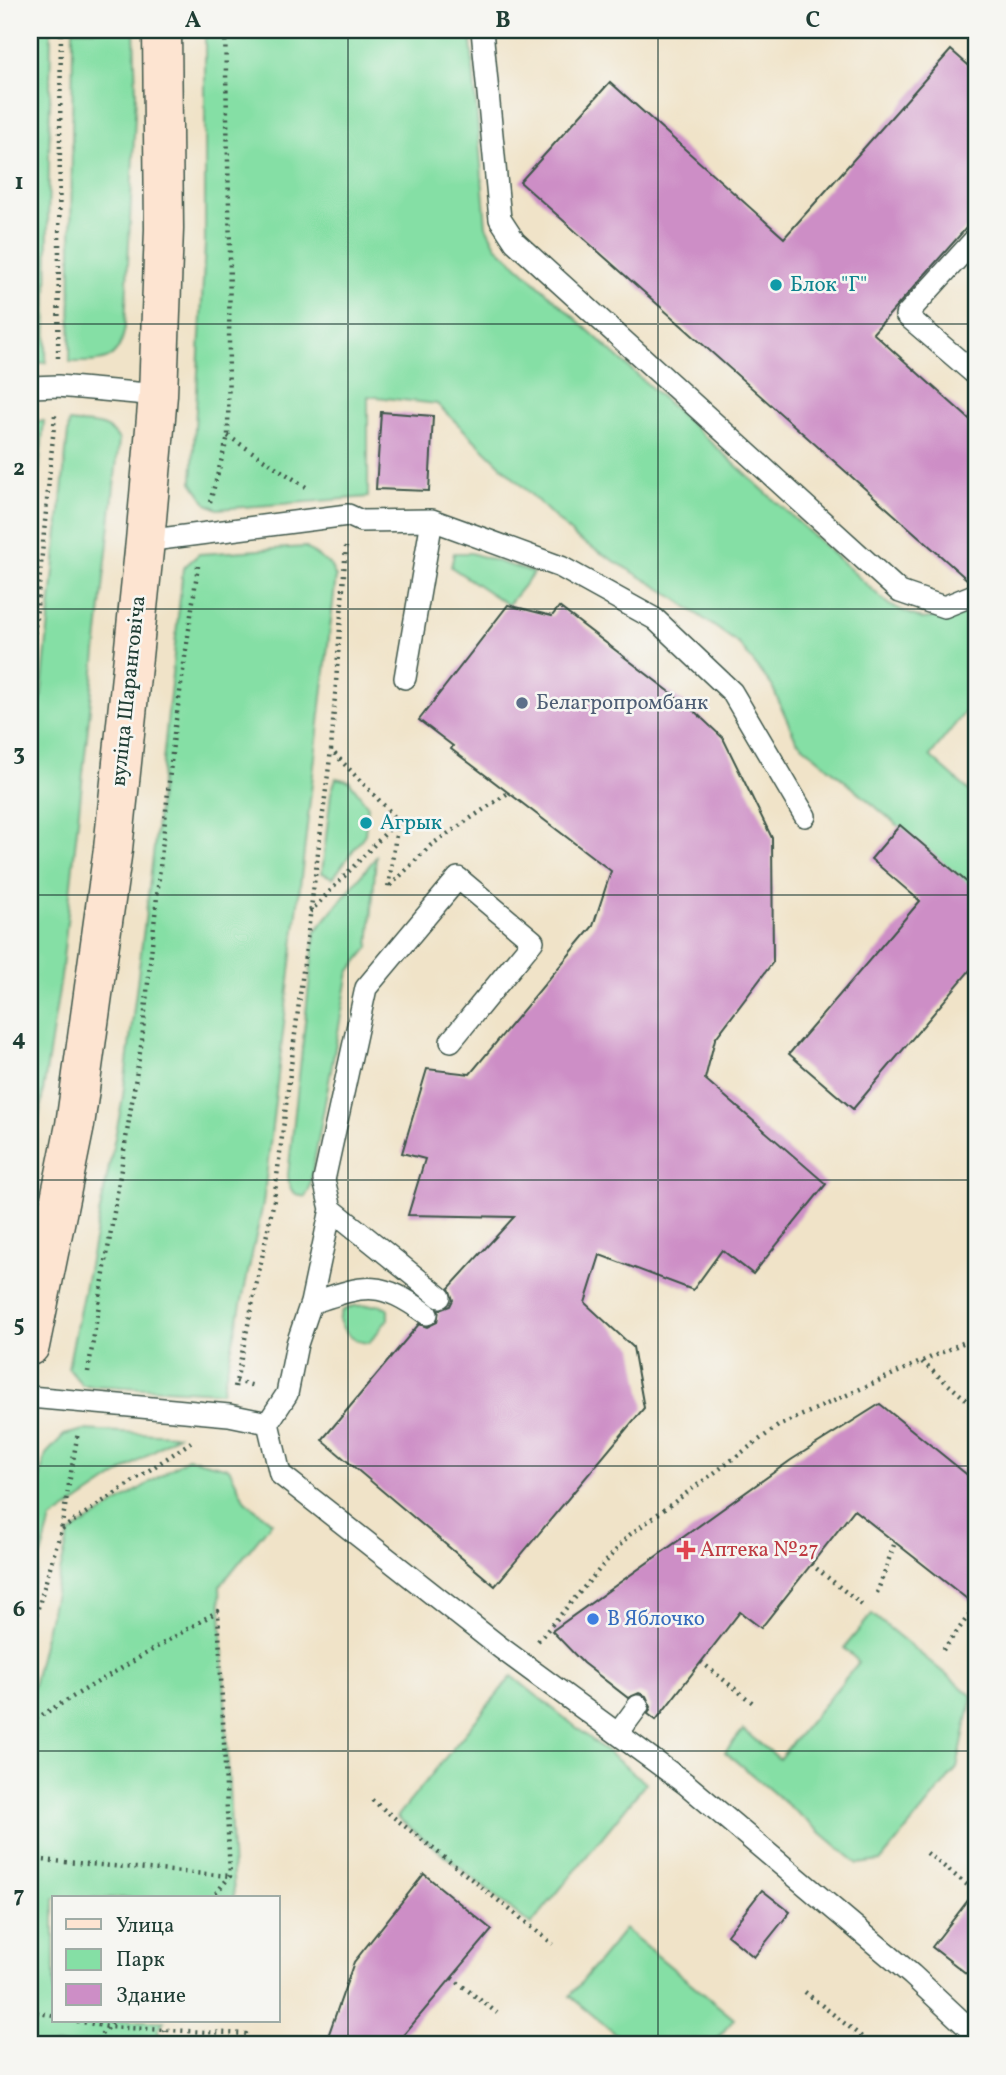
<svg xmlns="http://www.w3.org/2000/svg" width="1006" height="2075" font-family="Vollkorn,serif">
  <rect width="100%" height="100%" fill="#f6f6f2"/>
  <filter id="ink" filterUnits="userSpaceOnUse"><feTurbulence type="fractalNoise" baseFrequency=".0143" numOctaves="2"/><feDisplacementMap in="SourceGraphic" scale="14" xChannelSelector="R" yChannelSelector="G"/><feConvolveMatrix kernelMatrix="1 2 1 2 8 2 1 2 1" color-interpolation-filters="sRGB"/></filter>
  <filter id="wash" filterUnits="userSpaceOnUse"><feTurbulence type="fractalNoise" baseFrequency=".00686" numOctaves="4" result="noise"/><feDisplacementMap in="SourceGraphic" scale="28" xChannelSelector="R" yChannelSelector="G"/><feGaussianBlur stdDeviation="1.57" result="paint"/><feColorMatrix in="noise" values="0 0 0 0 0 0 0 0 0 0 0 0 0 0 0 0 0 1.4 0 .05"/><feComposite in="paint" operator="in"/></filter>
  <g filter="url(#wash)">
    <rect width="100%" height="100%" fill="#f0e3c8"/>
    <path fill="#85dfa5" stroke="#528e6c" stroke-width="2" d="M30 30H51L46 362 30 364Z
      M73 30H134L136 94 125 327C119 364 103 362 70 362Z
      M205 30H470L486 226 496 246 889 605 922 619 976 612V698L930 756 976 797V891L796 740 772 686 739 644 666 592 576 538 437 404 368 396V497L218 509 207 504 192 482 205 244Z
      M30 421H44L30 560Z
      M69 422C89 425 108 420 119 440L61 977 30 1175V809Z
      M305 547 330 565 336 577 263 1204 222 1392 82 1385 68 1368 122 1103 154 848 183 568 199 554Z
      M454 553H471L534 573 508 605 451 567Z
      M336 778 349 781 368 806 365 834 333 878 322 873 331 793Z
      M376 857 369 947 349 972 309 1190 305 1197C291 1194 289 1189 288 1175L315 932Z
      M380 1305 388 1309V1319L369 1343C353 1342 344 1334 339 1320L342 1311 353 1306Z
      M83 1430 177 1435 51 1520 30 1595V1514L46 1454 64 1435Z
      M188 1458 229 1468 245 1501 272 1522 220 1586 234 1898H54V2021H164L158 2029 161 2045H30V1699L69 1534Z
      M872 1614 972 1696 957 1768 881 1861 858 1864 725 1752 743 1730 779 1759 859 1662 844 1648Z
      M512 1676 646 1783 531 1925 397 1817Z
      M625 1929 734 2019 712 2045H629L570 1996Z"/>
    <g id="blocks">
      <path fill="#cd8ec6" d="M951 50 976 72V217L873 333 976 425V581L970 582 520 182 610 82 784 238Z
        M381 412 433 416 429 491 376 489Z
        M508 605 552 616 559 607 691 708 723 738 772 838 773 962 715 1039 705 1079 826 1184 753 1274 722 1250 693 1290 600 1255 585 1303 633 1347 644 1408 495 1586 322 1440 419 1324 427 1327 437 1322 439 1310 450 1306 453 1300 449 1288 514 1217 408 1215 425 1159 402 1153 427 1069 470 1074 593 926 611 871 451 749 453 746 419 720Z
        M900 825 976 890V963L853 1109 789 1054 920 901 871 859Z
        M880 1404 976 1482V1606L854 1510 761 1628 740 1612 656 1720 648 1714 651 1707 646 1696 639 1693 628 1698 583 1663 552 1631 791 1460Z
        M424 1874 492 1930 395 2045H325L354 1962Z
        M762 1890 790 1912 754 1957 727 1935Z
        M976 1890V1981L932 1947Z"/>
    </g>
  </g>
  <g filter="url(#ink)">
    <use href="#blocks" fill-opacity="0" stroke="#3e564a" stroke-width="2"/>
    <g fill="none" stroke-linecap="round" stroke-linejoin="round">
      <defs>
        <path id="lane" d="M482 30 500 219 515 242 900 592 944 607 976 594
          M976 238 906 315 976 375
          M30 387 58 386 158 395
          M145 541 348 515 361 521 432 520 561 567 655 619 732 692 805 816
          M405 678 432 520
          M451 1041 533 941 458 878 366 988 324 1180 331 1209 311 1303 297 1344 287 1394 268 1423 280 1474 501 1648 686 1784 912 1975 976 2035
          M331 1209 440 1297
          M311 1303C366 1285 378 1279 427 1314
          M30 1397 229 1415 268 1423
          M619 1732 638 1706"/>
        <path id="secondary" d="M30 1346 75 1125 113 849 145 541 158 395 164 229 162 30"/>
      </defs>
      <use href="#lane" stroke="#3e564a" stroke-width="24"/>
      <use href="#secondary" stroke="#3e564a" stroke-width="41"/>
      <path stroke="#3e564a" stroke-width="4.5" stroke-dasharray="2 5" stroke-linecap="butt" d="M58 358 61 30
        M228 436 309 489
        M210 502 228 436 230 250 225 30
        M30 682 55 415
        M398 822 388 888 431 845 508 793
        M310 912 398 820 331 750
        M922 1362 976 1408
        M88 1372 142 1040 174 734 198 566
        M236 1381 254 1386
        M235 1387 274 1200 331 750 346 547
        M62 1529 191 1442
        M811 1564 862 1605
        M877 1593 895 1542
        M30 1635 61 1530 78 1432
        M538 1641 628 1536 778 1426 976 1337
        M943 1650 976 1606
        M701 1662 753 1703
        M30 1722 218 1611 230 1876 212 1898
        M372 1800 553 1944
        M927 1853 975 1891
        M30 1859 230 1876
        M452 1978 497 2013
        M805 1992 872 2045
        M30 2011 54 2016
        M77 2021 108 2027 246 2034 247 2045
        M165 2030 167 2045
        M92 2045 113 2021
        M486 2045 491 2038"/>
      <use href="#lane" stroke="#fff" stroke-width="21"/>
      <use href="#secondary" stroke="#fde4d1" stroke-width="38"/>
    </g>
  </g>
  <path fill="none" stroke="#1f3d34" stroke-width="2" stroke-opacity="0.55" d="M348 30V2045M658 30V2045M30 324H976M30 609H976M30 895H976M30 1180H976M30 1466H976M30 1751H976"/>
  <g fill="#0f9aa8" stroke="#f6f6f2" stroke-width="2.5">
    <circle cx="776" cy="285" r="7"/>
    <circle cx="366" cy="823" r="7"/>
  </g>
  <circle fill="#5c6f8a" stroke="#f6f6f2" stroke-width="2.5" cx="522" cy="703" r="7"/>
  <path fill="#e0444e" stroke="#f6f6f2" stroke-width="2.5" d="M682.5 1539.5h7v7h7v7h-7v7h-7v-7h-7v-7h7z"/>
  <circle fill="#3f7fe0" stroke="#f6f6f2" stroke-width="2.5" cx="593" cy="1619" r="7"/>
  <g text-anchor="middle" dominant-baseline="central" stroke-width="5" stroke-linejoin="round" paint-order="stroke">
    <g font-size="21" fill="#0d838f" stroke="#f6f6f2" text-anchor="start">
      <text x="790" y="285">Блок "Г"</text>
      <text x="380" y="823">Агрык</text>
    </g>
    <g font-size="21" fill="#1f3d34" stroke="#f6f6f2">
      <text transform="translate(129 691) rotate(-84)">вуліца Шаранговіча</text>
    </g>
    <g font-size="21" fill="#4e5e75" stroke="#f6f6f2" text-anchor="start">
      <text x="536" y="703">Белагропромбанк</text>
    </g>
    <g font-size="21" fill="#be3a42" stroke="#f6f6f2" text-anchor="start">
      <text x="700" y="1550">Аптека №27</text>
    </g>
    <g font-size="21" fill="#366cbe" stroke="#f6f6f2" text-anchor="start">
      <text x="607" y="1619">В Яблочко</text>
    </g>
  </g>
  <rect width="1006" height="2075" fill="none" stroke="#f6f6f2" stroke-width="77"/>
  <rect x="52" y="1896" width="228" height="126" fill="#f6f6f2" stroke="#a0aca6" stroke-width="2"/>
  <rect x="66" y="1919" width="35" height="10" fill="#fde4d1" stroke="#a0aca6" stroke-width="2"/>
  <text x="116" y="1932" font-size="21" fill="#1f3d34">Улица</text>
  <rect x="66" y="1949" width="35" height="21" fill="#85dfa5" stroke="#a0aca6" stroke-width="2"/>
  <text x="116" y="1966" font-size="21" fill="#1f3d34">Парк</text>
  <rect x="66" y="1984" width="35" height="21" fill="#cd8ec6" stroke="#a0aca6" stroke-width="2"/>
  <text x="116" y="2002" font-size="21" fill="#1f3d34">Здание</text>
  <rect x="38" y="38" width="930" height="1998" fill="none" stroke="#1f3d34" stroke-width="2.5"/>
  <g font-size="23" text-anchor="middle" font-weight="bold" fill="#1f3d34">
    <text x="193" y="27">A</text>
    <text x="503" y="27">B</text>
    <text x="813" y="27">C</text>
    <text x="19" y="189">1</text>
    <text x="19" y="475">2</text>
    <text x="19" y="760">3</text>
    <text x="19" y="1045">4</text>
    <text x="19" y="1331">5</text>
    <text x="19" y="1616">6</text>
    <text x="19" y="1902">7</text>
  </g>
</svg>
